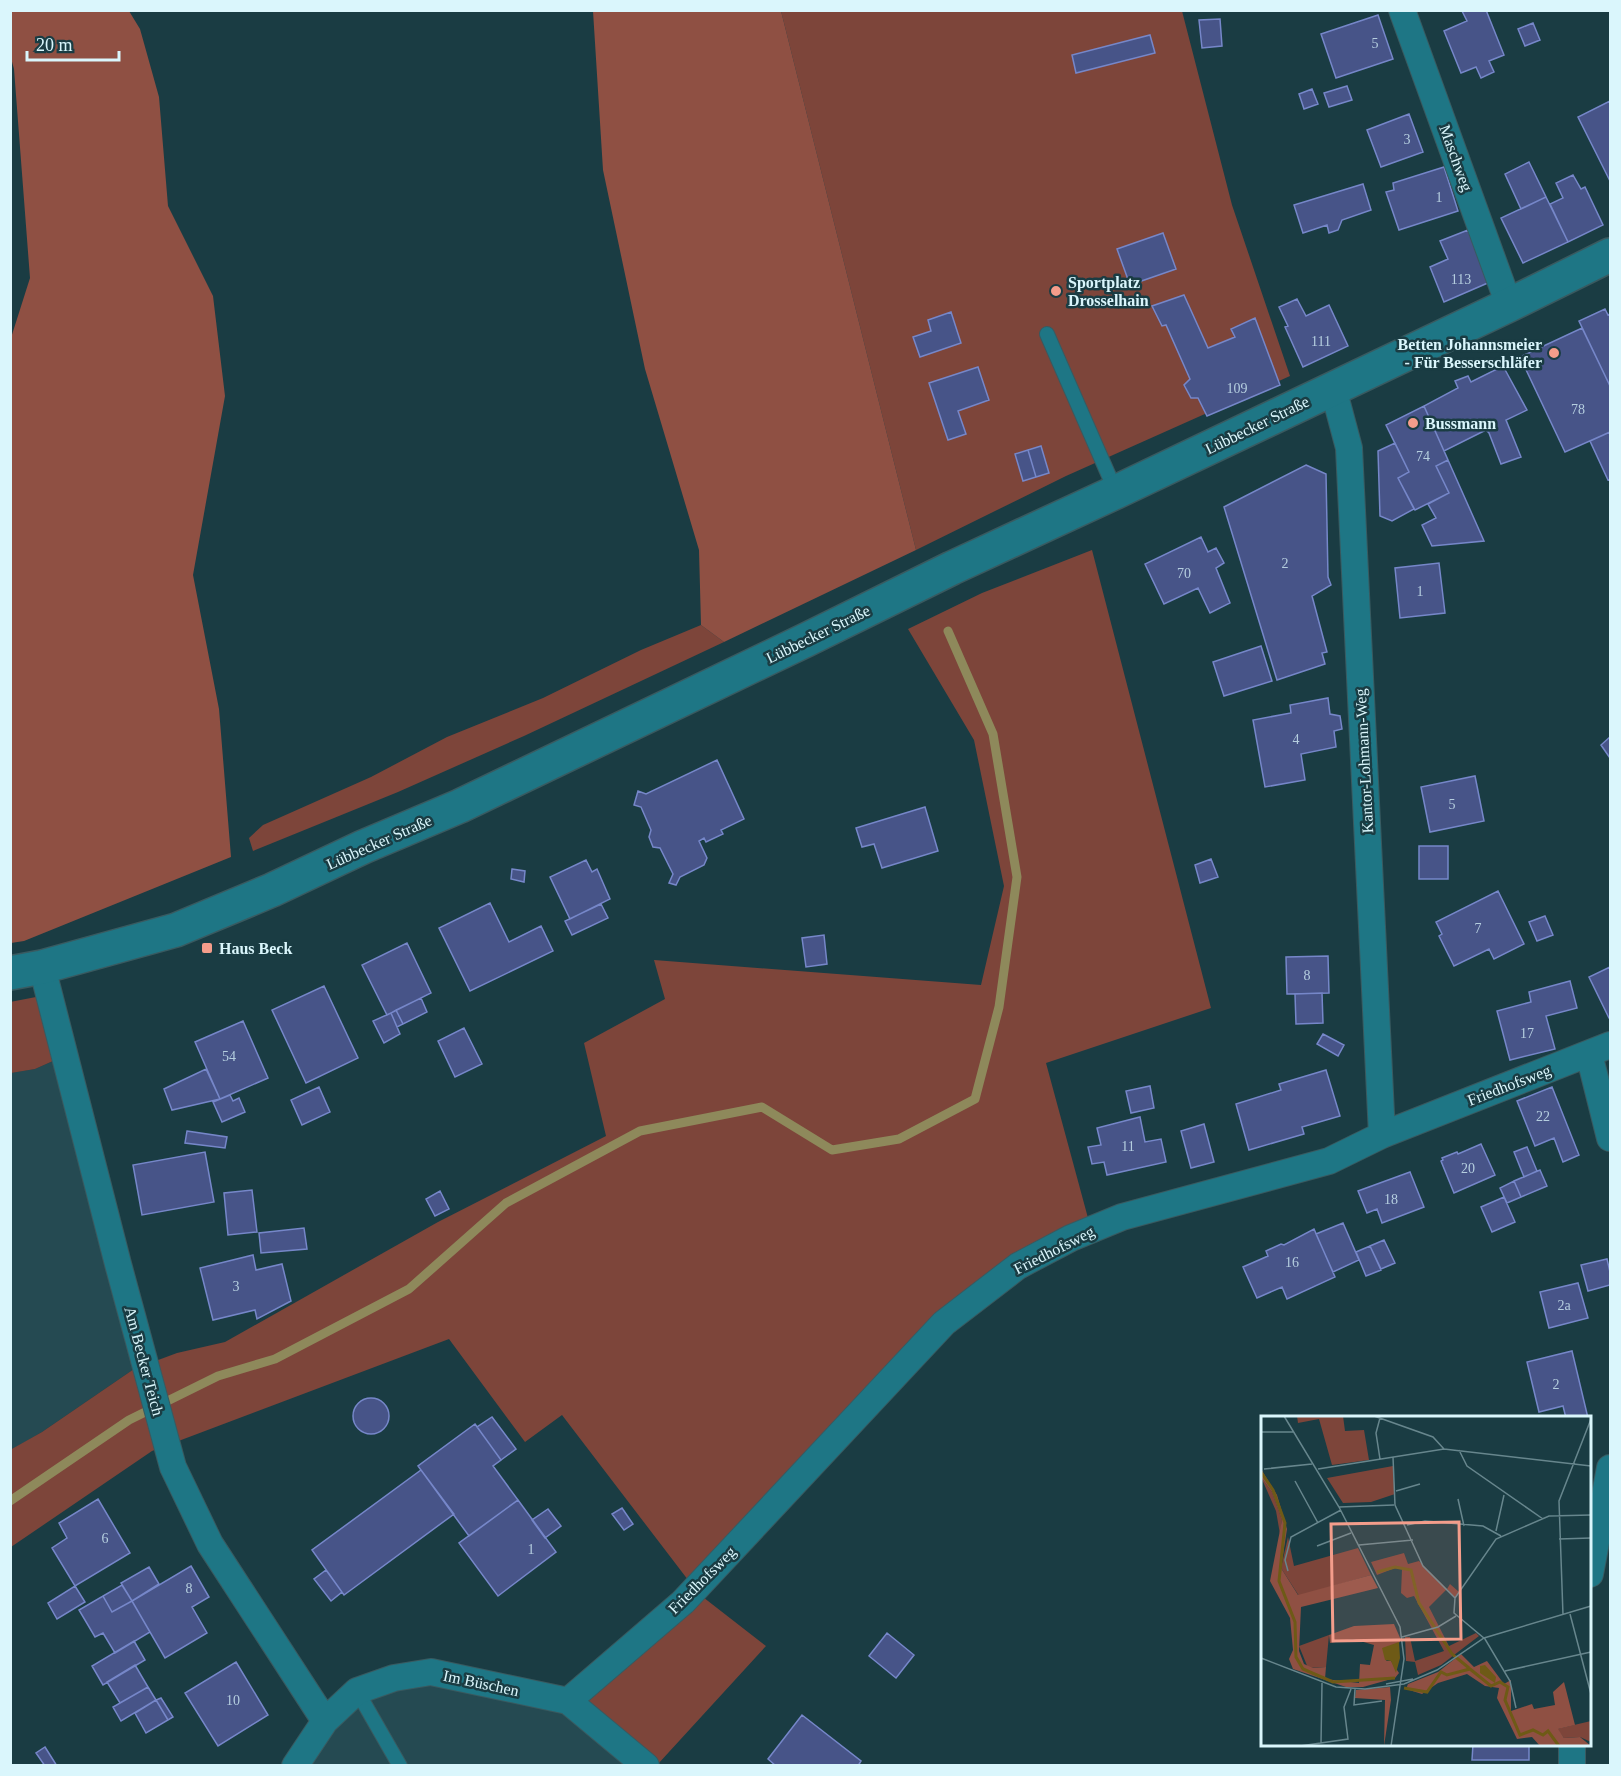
<svg xmlns="http://www.w3.org/2000/svg" width="1621" height="1776" font-family="'Times New Roman',serif">
  <rect width="100%" height="100%" fill="#1a3c43"/>
  <path fill="#254a52" d="M53 1061 134 1369 42 1432 11 1450 10 1073 35 1069Z
    M424 1665 576 1699 659 1765 290 1766 315 1723Z"/>
  <path fill="#7d453a" d="M781 11H1182L1232 205 1290 376 1066 476 916 550Z
    M1092 550 1211 1008 1046 1063 1088 1218 1012 1258 699 1594 766 1646 658 1764 576 1699 698 1593 562 1415 525 1442 449 1339 152 1451 11 1547 10 1450 42 1432 134 1369 177 1353 225 1342 438 1222 606 1136 584 1043 665 999 654 960 981 985 1004 886 974 740 908 629 982 593Z
    M701 625 724 642 524 736 398 792 253 851 249 838 263 825 371 777 447 737 543 698 641 650Z
    M36 997 53 1061 35 1069 11 1073 10 1002Z"/>
  <path fill="#8f5043" d="M11 10 129 11 140 29 159 97 168 206 213 296 225 396 193 575 219 709 231 857 24 941 11 943 10 341 30 278 14 69 11 58Z
    M593 11H781L916 550 724 642 701 625 699 550 645 369 603 170Z"/>
  <g fill="none" stroke-linecap="round" stroke-linejoin="round">
    <path stroke="#8e895b" stroke-width="9" d="M10 1501 129 1420 218 1376 275 1359 409 1289 506 1203 640 1131 762 1107 832 1150 899 1139 975 1099 999 1007 1017 877 993 734 948 631"/>
  </g>
  <path fill="#475488" stroke="#7687c9" stroke-width="1.5" d="M1486 10 1504 55 1489 61 1494 72 1481 78 1476 67 1461 73 1444 31 1467 21 1462 11Z
    M1378 15 1393 59 1336 78 1321 34Z
    M1220 19 1222 46 1202 48 1199 20Z
    M1533 23 1540 40 1525 46 1518 29Z
    M1150 35 1155 53 1076 73 1072 55Z
    M1347 86 1352 100 1329 107 1324 93Z
    M1312 89 1318 104 1304 109 1299 94Z
    M1610 101V181L1578 117Z
    M1409 114 1423 152 1381 167 1367 130Z
    M1529 162 1546 197 1521 209 1505 174Z
    M1444 167 1458 211 1399 230 1386 192 1394 190 1393 183Z
    M1573 175 1581 189 1585 187 1603 225 1568 242 1550 204 1563 198 1556 183Z
    M1363 184 1371 210 1342 220 1338 230 1329 233 1327 225 1303 233 1294 205Z
    M1546 197 1568 242 1523 263 1501 218Z
    M1468 230 1490 282 1444 302 1430 267 1448 259 1440 241Z
    M1163 233 1176 269 1130 285 1117 249Z
    M1184 295 1208 348 1235 337 1231 329 1255 318 1280 385 1207 416 1198 398H1191L1184 385 1190 379 1166 325 1162 326 1152 306Z
    M1297 299 1306 316 1329 305 1348 346 1303 367 1285 327 1288 326 1279 307Z
    M1605 309 1608 315 1610 314V386L1579 321Z
    M951 312 961 343 920 357 913 337 931 331 928 320Z
    M1582 328 1610 386V432L1565 452 1520 357Z
    M1503 366 1527 410 1506 420 1521 457 1501 464 1489 433 1486 430 1444 451 1424 406 1458 388 1455 381 1468 376 1471 382Z
    M978 367 989 400 958 411 966 434 948 440 929 383Z
    M1424 406 1448 460 1436 466 1449 493 1415 510 1398 478 1409 472 1386 425Z
    M1610 432V481V479L1608 480 1590 441Z
    M1395 443 1409 472 1398 478 1414 509 1392 521 1380 516 1378 451Z
    M1041 446 1049 473 1036 477 1028 450Z
    M1028 450 1036 477 1023 481 1015 454Z
    M1448 460 1484 541 1432 546 1422 525 1436 518 1428 504 1449 493 1436 466Z
    M1306 465 1326 474 1328 577 1331 585 1312 596 1327 652 1322 653 1325 664 1277 680 1224 507Z
    M1201 537 1208 552 1216 548 1224 563 1216 568 1230 603 1210 613 1198 588 1164 604 1145 564Z
    M1439 563 1445 613 1400 618 1395 568Z
    M1261 646 1272 681 1224 696 1213 662Z
    M1328 698 1330 714 1340 716 1342 729 1334 731 1336 747 1301 754 1305 780 1265 787 1253 720 1291 713 1290 705Z
    M1610 737V758L1601 745Z
    M717 760 744 819 721 830 723 834 706 842 704 838 699 841 707 858 704 865 680 877 676 885 669 883 673 874 660 848 653 847 649 837 651 830 641 807 634 805 638 791 646 794Z
    M1475 776 1484 821 1430 832 1421 787Z
    M925 807 938 851 882 868 874 844 862 847 856 828Z
    M1419 846H1448V879H1419Z
    M1211 859 1218 877 1200 883 1195 865Z
    M586 860 592 872 597 869 610 899 570 919 550 877Z
    M512 869 525 871 524 882 511 879Z
    M1498 891 1524 944 1494 959 1489 949 1454 966 1439 936 1442 934 1436 922Z
    M490 903 509 942 541 926 553 951 470 991 439 928Z
    M601 904 608 918 572 935 565 921Z
    M1545 916 1553 935 1537 941 1529 922Z
    M824 935 827 964 806 967 802 938Z
    M407 943 431 993 387 1015 362 965Z
    M1328 956 1329 993 1287 994 1286 957Z
    M1610 967V1018H1609L1589 977Z
    M1570 981 1577 1008 1546 1016 1555 1049 1510 1060 1497 1011 1531 1002 1529 992Z
    M324 986 358 1058 306 1083 272 1010Z
    M1322 993 1323 1023 1296 1024 1295 994Z
    M421 998 427 1012 403 1024 396 1010Z
    M396 1010 403 1024 397 1027 391 1013Z
    M391 1013 400 1034 384 1043 373 1021Z
    M243 1021 268 1078 220 1099 195 1042Z
    M464 1028 482 1064 455 1077 438 1041Z
    M1323 1034 1344 1045 1338 1056 1317 1044Z
    M206 1069 220 1099 172 1110 164 1089Z
    M1326 1070 1340 1116 1302 1127 1304 1134 1249 1150 1236 1104 1281 1090 1279 1084Z
    M1150 1086 1154 1108 1131 1113 1126 1091Z
    M319 1087 330 1112 302 1125 291 1100Z
    M1552 1087 1579 1155 1563 1162 1554 1138 1535 1146 1517 1101Z
    M230 1095 233 1101 239 1098 245 1112 222 1122 213 1102Z
    M1140 1117 1145 1142 1161 1139 1166 1162 1107 1175 1104 1162 1092 1164 1088 1147 1101 1145 1097 1128Z
    M1204 1124 1214 1162 1191 1168 1181 1131Z
    M187 1131 227 1137 225 1148 185 1143Z
    M1481 1144 1495 1175 1454 1193 1441 1161 1443 1160 1442 1158 1457 1152 1458 1154Z
    M1527 1147 1537 1171 1524 1177 1514 1152Z
    M205 1152 214 1202 142 1215 133 1165Z
    M1540 1170 1547 1186 1521 1197 1514 1181Z
    M1410 1172 1424 1207 1382 1223 1377 1209 1367 1213 1358 1191Z
    M1514 1181 1521 1197 1507 1203 1500 1188Z
    M252 1190 257 1232 228 1235 224 1193Z
    M440 1191 449 1209 435 1216 426 1199Z
    M1504 1197 1515 1222 1492 1232 1481 1207Z
    M1343 1223 1359 1260 1333 1272 1316 1234Z
    M304 1228 307 1249 261 1253 259 1233Z
    M1314 1229 1335 1277 1287 1299 1282 1287 1257 1298 1243 1267 1268 1256 1266 1251 1281 1244 1284 1245Z
    M1384 1240 1395 1263 1381 1269 1370 1246Z
    M1370 1246 1381 1270 1366 1276 1356 1252Z
    M253 1255 256 1270 282 1264 291 1301 257 1319 255 1310 213 1320 200 1268Z
    M1607 1259 1610 1272V1285L1588 1291 1581 1265Z
    M1578 1283 1588 1318 1549 1328 1540 1292Z
    M1572 1351 1588 1418H1566L1563 1406 1539 1412 1527 1362Z
    M353 1416a18 18 0 1 1 36 0a18 18 0 1 1-36 0Z
    M492 1417 516 1449 501 1460 477 1427Z
    M475 1424 501 1460 493 1466 518 1500 469 1536 418 1466Z
    M421 1470 454 1514 344 1595 312 1550Z
    M98 1499 130 1553 75 1586 52 1548 67 1538 59 1523Z
    M518 1500 556 1552 498 1596 459 1543Z
    M622 1508 633 1524 624 1530 612 1514Z
    M548 1509 561 1526 545 1538 532 1520Z
    M191 1566 209 1597 192 1607 207 1633 165 1658 132 1601Z
    M149 1567 159 1584 132 1601 121 1583Z
    M326 1570 342 1592 331 1601 314 1579Z
    M122 1585 132 1601 112 1612 103 1596Z
    M75 1586 85 1602 57 1619 48 1603Z
    M103 1596 112 1612 132 1601 150 1632 115 1653 103 1633 95 1637 79 1610Z
    M887 1633 914 1655 896 1678 869 1656Z
    M134 1641 145 1660 103 1685 92 1666Z
    M236 1662 268 1715 218 1746 185 1693Z
    M135 1665 148 1687 120 1703 107 1682Z
    M148 1687 156 1700 121 1721 113 1707Z
    M161 1698 173 1717 168 1720 156 1700Z
    M156 1700 168 1720 146 1733 135 1713Z
    M802 1715 861 1761 858 1766H776L768 1759Z
    M1473 1744H1529V1760H1472Z
    M45 1747 57 1766H45L36 1753Z"/>
  <g fill="none" stroke-linecap="round" stroke-linejoin="round">
    <defs>
      <path id="lane" d="M1047 334 1116 492
        M357 1691 400 1766"/>
      <path id="street" d="M1402 10 1509 305
        M1333 388 1349 448 1382 1135
        M42 967 118 1264 173 1467 210 1544 325 1721
        M1589 1054 1610 1138
        M1590 1574 1610 1468
        M568 1701 683 1602 944 1323 1018 1266 1071 1238 1122 1217 1329 1161 1382 1135 1610 1045
        M295 1766 325 1721 357 1691 394 1678 431 1672 568 1701 646 1766
        M1572 1766V1744"/>
      <path id="secondary" d="M10 973 42 967 176 930 272 890 363 847 460 806 806 640 952 568 1116 492 1509 305 1610 255"/>
    </defs>
    <use href="#lane" stroke="#395a60" stroke-width="16"/>
    <use href="#street" stroke="#395a60" stroke-width="28"/>
    <use href="#secondary" stroke="#395a60" stroke-width="36"/>
    <use href="#lane" stroke="#1e7685" stroke-width="14"/>
    <use href="#street" stroke="#1e7685" stroke-width="26"/>
    <use href="#secondary" stroke="#1e7685" stroke-width="33"/>
  </g>
  <g fill="#f49d8b" stroke="#1a3c43" stroke-width="2">
    <circle cx="1056" cy="291" r="6"/>
    <circle cx="1554" cy="353" r="6"/>
    <circle cx="1413" cy="423" r="6"/>
    <rect x="201" y="942" width="12" height="12" rx="3"/>
  </g>
  <g text-anchor="middle" dominant-baseline="central" stroke-width="5" stroke-linejoin="round" paint-order="stroke">
    <g font-size="14" fill="#b5cedf">
      <text x="1375" y="43">5</text>
      <text x="1407" y="139">3</text>
      <text x="1439" y="197">1</text>
      <text x="1461" y="279">113</text>
      <text x="1321" y="341">111</text>
      <text x="1237" y="388">109</text>
      <text x="1578" y="409">78</text>
      <text x="1423" y="456">74</text>
      <text x="1285" y="563">2</text>
      <text x="1184" y="573">70</text>
      <text x="1420" y="591">1</text>
      <text x="1296" y="739">4</text>
      <text x="1452" y="804">5</text>
      <text x="1478" y="928">7</text>
      <text x="1307" y="975">8</text>
      <text x="1527" y="1033">17</text>
      <text x="229" y="1056">54</text>
      <text x="1543" y="1116">22</text>
      <text x="1128" y="1146">11</text>
      <text x="1468" y="1168">20</text>
      <text x="1391" y="1199">18</text>
      <text x="1292" y="1262">16</text>
      <text x="236" y="1286">3</text>
      <text x="1564" y="1305">2a</text>
      <text x="1556" y="1384">2</text>
      <text x="105" y="1538">6</text>
      <text x="531" y="1549">1</text>
      <text x="189" y="1588">8</text>
      <text x="233" y="1700">10</text>
    </g>
    <g font-size="16" fill="#daf6fc" stroke="#1a3c43">
      <text transform="translate(1456 158) rotate(70)">Maschweg</text>
      <text transform="translate(1257 425) rotate(-26)">Lübbecker Straße</text>
      <text transform="translate(818 634) rotate(-26)">Lübbecker Straße</text>
      <text transform="translate(1364 761) rotate(-93)">Kantor-Lohmann-Weg</text>
      <text transform="translate(379 842) rotate(-24)">Lübbecker Straße</text>
      <text transform="translate(1509 1085) rotate(-21)">Friedhofsweg</text>
      <text transform="translate(1054 1250) rotate(-27)">Friedhofsweg</text>
      <text transform="translate(144 1361) rotate(75)">Am Becker Teich</text>
      <text transform="translate(702 1580) rotate(-45)">Friedhofsweg</text>
      <text transform="translate(481 1683) rotate(12)">Im Büschen</text>
    </g>
    <g font-size="16" font-weight="bold" fill="#daf6fc" stroke="#1a3c43" text-anchor="start">
      <text x="1068" y="282">Sportplatz<tspan x="1068" dy="18">Drosselhain</tspan></text>
      <text x="1542" y="344" text-anchor="end">Betten Johannsmeier<tspan x="1542" dy="18">- Für Besserschläfer</tspan></text>
      <text x="1425" y="423">Bussmann</text>
      <text x="219" y="948">Haus Beck</text>
    </g>
  </g>
  <g transform="translate(1261 1416)">
    <rect width="330" height="330" fill="#1a3c43"/>
    <path d="M36 0H82L84 15 103 14 108 44 71 49 58 3 37 7ZM132 50 134 78 110 86 82 87 66 62ZM0 61 11 76 21 104 19 118 15 95ZM27 121 33 150 97 132 110 159 38 180 20 152ZM143 137 147 148 158 145 186 173 189 168 198 176 194 182 186 173 168 191 188 230 215 217 218 220 180 249 157 259 154 246 145 245 144 221H149L154 245 183 235 153 180 146 182 140 177 141 153 134 152 116 159 110 146ZM68 219 65 251 47 252 38 230ZM330 305V326L319 321 303 322 296 313Z" fill="#7d453a"/>
    <path d="M0 53 16 79 26 113 20 152 37 179 110 159 117 172 40 191 38 235 43 248 52 252 65 251 64 263 98 267 99 248 109 249 113 229 92 223 69 227 68 219 93 210 133 208 140 224 125 245H130L138 257 134 262 102 271H85L32 253 28 243 32 234 29 202 9 165 21 104 11 76 0 61ZM200 238 213 251 226 245 243 268 250 264V295L271 288 273 293 294 289 292 276 303 266 314 309 297 313 303 322 319 321 330 330H279L271 321 256 323 236 282 238 272 224 270 206 258 177 267 161 278 145 273 147 268 177 256ZM129 271 130 284 123 330 124 284 94 282 95 274Z" fill="#8f5043"/>
    <path d="M138 226 139 242 135 257 130 245 124 244 121 232ZM224 249 235 261 234 267 219 257V250Z" fill="#6e5a16"/>
    <path fill="none" stroke="#6e5a16" stroke-width="3" d="M0 56 12 74 24 107 18 165 34 206 35 241 42 253 72 266 134 262M116 156 134 151 150 154 158 187 191 238 208 252M143 272 166 276 180 256 186 259 209 253 230 270 239 266 247 271 244 284 259 319 272 314 282 319 287 315 298 330"/>
    <path fill="none" stroke="#67868d" stroke-width="1.5" d="M23 0 78 91 139 211 143 243 130 330M113 0 172 21 183 33M119 2 115 17 119 43M0 16H33M198 34 206 50 282 103M132 41 134 89 162 150 194 182M3 53 51 48M57 53 183 33 330 50M34 65 57 107M135 75 159 68M197 83 203 110M78 91 133 89M146 109 164 105 222 110 240 120M235 115 243 79M298 123 330 122M98 129 152 124M56 130 90 117M27 155 24 144 30 121 80 94M309 198 330 278M302 199 298 85 330 3M141 221 177 211 195 200M0 242 75 271 104 273 143 268 176 254 223 222 330 190M244 255 330 236M125 268 152 263M94 273 93 289 121 285M255 292 249 265 224 223 193 197 194 182 235 123 288 100 330 99M60 327 61 267M39 330 87 323 83 291 90 273"/>
    <path fill="#f49d8b" fill-opacity="0.15" stroke="#f49d8b" stroke-width="3" d="M198 106 200 223 72 225 70 108Z"/>
    <rect width="330" height="330" fill="none" stroke="#daf6fc" stroke-width="3"/>
  </g>
  <rect width="1621" height="1776" fill="none" stroke="#daf6fc" stroke-width="24"/>
  <path d="M27 51v9h92v-9" fill="none" stroke="#daf6fc" stroke-width="3"/>
  <text x="36" y="51" font-size="18" fill="#daf6fc" stroke="#1a3c43" stroke-width="4.5" paint-order="stroke">20 m</text>
</svg>
